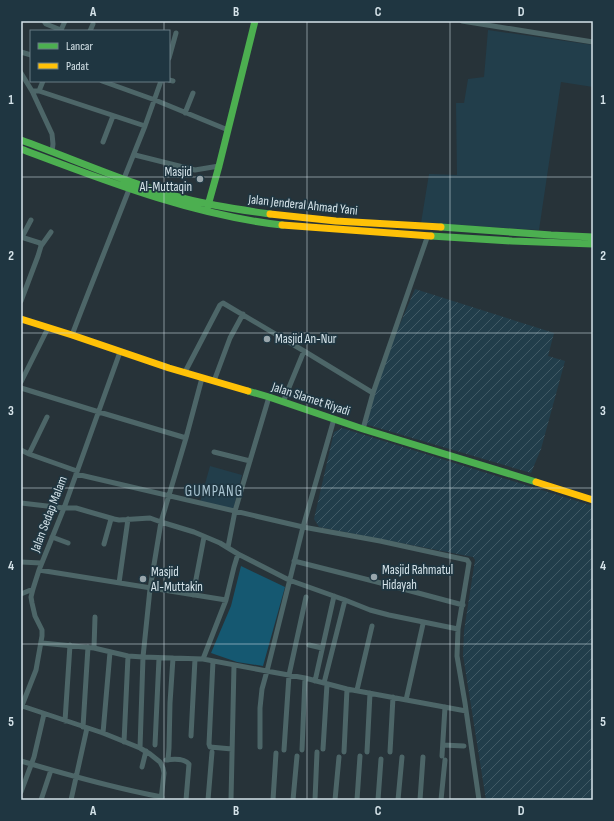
<svg xmlns="http://www.w3.org/2000/svg" width="614" height="821" font-family="'Sofia Sans Condensed',sans-serif">
  <defs>
    <pattern id="industrial-furrows" width="10" height="10" patternUnits="userSpaceOnUse"><rect width="10" height="10" fill="#223e4b"/><path d="M-1 1l2-2M0 10L10 0M9 11l2-2" fill="none" stroke="#415a65"/></pattern>
  </defs>
  <rect width="100%" height="100%" fill="#273339"/>
  <path fill="#223e4b" d="M488 30 593 45V87L561 82 539 230 421 223 429 174 457 175 456 103H464L468 79 484 77Z
    M210 466 242 475 233 510 200 502Z"/>
  <path fill="url(#industrial-furrows)" d="M415 289 554 333 548 356 565 361 541 449 531 473 365 424 388 352Z
    M342 428 593 506V800H486L463 655 464 631 475 560 473 557 319 527 314 519 334 432Z"/>
  <path fill="#155871" d="M241 566 285 587 263 666 237 662 211 653 231 606Z"/>
  <g fill="none" stroke-linecap="round" stroke-linejoin="round">
    <path stroke="#4d6668" stroke-width="5" d="M44 21 46 24 61 30 65 21
      M462 21 593 42
      M90 31 93 24
      M21 52 31 55
      M169 58 176 33
      M21 73 32 91 52 134 53 144 52 152
      M169 80 173 81
      M102 81 155 100 228 130
      M32 91H39L145 126
      M39 91 43 81
      M185 113 193 93
      M103 142 113 116
      M135 155 195 170 219 166
      M123 181 145 126 161 81
      M21 237 40 243 41 246 38 256 21 301
      M22 237 31 220
      M41 246 51 232
      M72 335C91 285 111 236 130 187
      M185 372 220 305 223 303 304 351 373 393
      M214 381 230 338 243 314
      M21 382 48 328
      M21 388 99 412 186 438
      M283 402 304 351
      M334 419 303 527 380 541 467 560 469 563 458 629 457 656 465 703 479 800
      M363 429 373 393 428 235
      M21 450 29 454 77 471
      M214 452 250 461
      M29 454 47 417
      M76 474 303 527 267 671 262 689 260 708V747
      M21 503 64 508H76L114 519 119 520 150 518 161 522 194 532 220 543 238 554 289 580 345 600 370 610 389 615 458 629
      M52 537 68 543
      M104 544 111 519
      M228 547 235 511 269 397
      M294 561 377 582 463 605
      M21 562 41 563
      M39 570 226 600
      M119 583 128 519
      M21 594 33 589
      M193 595 204 537
      M42 643 94 648 128 656 143 657 203 659 272 672 305 678 347 689 466 711
      M309 645 322 648
      M94 648 95 617
      M203 659 226 600 234 567 238 554
      M213 661 209 744 210 747 232 749
      M315 681 334 596
      M324 683 345 600
      M357 690 372 626
      M406 700 423 624
      M22 706 103 733 140 748 150 754 160 762 163 768 164 773 161 800
      M21 708 36 670 42 636V630L35 616 32 603 31 597 33 589 39 570 64 508 120 352
      M65 721 70 645
      M83 727 88 647
      M103 733 110 652
      M191 736 195 659
      M124 742 128 656
      M155 745 159 658
      M443 745 464 746
      M140 748 143 657 150 589 161 522 186 438 202 378
      M323 749 327 684
      M284 750 289 675 306 597
      M302 750 305 678
      M344 752 347 689
      M367 752 370 693
      M390 752 393 697
      M442 756 445 707
      M166 760C173 759 184 758 189 764L186 800
      M168 760 169 748 170 703 173 658
      M21 761C68 775 114 788 162 797
      M142 767 146 751
      M21 792 34 757 44 714
      M41 800 51 770
      M71 800 87 728
      M208 800 212 752
      M231 800 234 665
      M273 800 276 753
      M293 800 297 756
      M315 800 317 752
      M335 800 339 757
      M357 800 360 756
      M378 800 381 759
      M398 800 402 757
      M420 800 423 757
      M441 800 445 760"/>
    <path stroke="#4caf50" stroke-width="7" d="M21 140C76 160 129 184 186 199 213 206 242 210 270 214
      M21 149C106 181 192 215 282 225
      M207 209 219 166 255 21
      M441 227 551 235 593 237
      M431 236 512 241 593 244
      M248 391 269 397 363 429 536 482"/>
    <path stroke="#ffc107" stroke-width="7" d="M270 214 336 221 441 227
      M282 225 431 236
      M21 319 72 335 169 368 248 391
      M536 482 593 500"/>
  </g>
  <path fill="none" stroke="#d6e4ea" stroke-width="1" stroke-opacity="0.55" d="M164 21V31M307 21V800M450 21V800M164 81V800M21 177H593M21 333H593M21 488H593M21 644H593"/>
  <g fill="#99a6ac" stroke="#1f3641" stroke-width="1.5">
    <circle cx="200" cy="179" r="4"/>
    <circle cx="267" cy="339" r="4"/>
    <circle cx="374" cy="577" r="4"/>
    <circle cx="143" cy="579" r="4"/>
  </g>
  <g text-anchor="middle" dominant-baseline="central" stroke-width="3.5" stroke-linejoin="round" paint-order="stroke">
    <g font-size="13" fill="#d6e4ea" stroke="#1f3641" text-anchor="start">
      <text x="192" y="172" text-anchor="end">Masjid<tspan x="192" dy="15">Al-Muttaqin</tspan></text>
      <text x="275" y="339">Masjid An-Nur</text>
      <text x="382" y="570">Masjid Rahmatul<tspan x="382" dy="15">Hidayah</tspan></text>
      <text x="151" y="572">Masjid<tspan x="151" dy="15">Al-Muttakin</tspan></text>
    </g>
    <g font-size="13" fill="#d6e4ea" stroke="#1f3641">
      <text transform="translate(303 205) rotate(6)">Jalan Jenderal Ahmad Yani</text>
      <text transform="translate(311 399) rotate(18)">Jalan Slamet Riyadi</text>
      <text transform="translate(49 514) rotate(-69)">Jalan Sedap Malam</text>
    </g>
    <g font-size="15" letter-spacing="1" fill="#aac5d2" stroke="#1f3641">
      <text x="214" y="491">GUMPANG</text>
    </g>
  </g>
  <rect width="614" height="821" fill="none" stroke="#1f3641" stroke-width="44"/>
  <rect x="30" y="30" width="140" height="52" fill="#1f3641" stroke="#687c85"/>
  <rect x="38" y="43" width="20" height="6" fill="#4caf50" stroke="#687c85"/>
  <text x="66" y="50" font-size="12" fill="#d6e4ea">Lancar</text>
  <rect x="38" y="63" width="20" height="6" fill="#ffc107" stroke="#687c85"/>
  <text x="66" y="70" font-size="12" fill="#d6e4ea">Padat</text>
  <rect x="22" y="22" width="570" height="777" fill="none" stroke="#d6e4ea" stroke-width="1.5"/>
  <g font-size="13" text-anchor="middle" font-weight="bold" fill="#d6e4ea">
    <text x="93" y="16">A</text>
    <text x="236" y="16">B</text>
    <text x="378" y="16">C</text>
    <text x="521" y="16">D</text>
    <text x="11" y="104">1</text>
    <text x="603" y="104">1</text>
    <text x="11" y="260">2</text>
    <text x="603" y="260">2</text>
    <text x="11" y="415">3</text>
    <text x="603" y="415">3</text>
    <text x="11" y="570">4</text>
    <text x="603" y="570">4</text>
    <text x="11" y="726">5</text>
    <text x="603" y="726">5</text>
    <text x="93" y="815">A</text>
    <text x="236" y="815">B</text>
    <text x="378" y="815">C</text>
    <text x="521" y="815">D</text>
  </g>
</svg>
